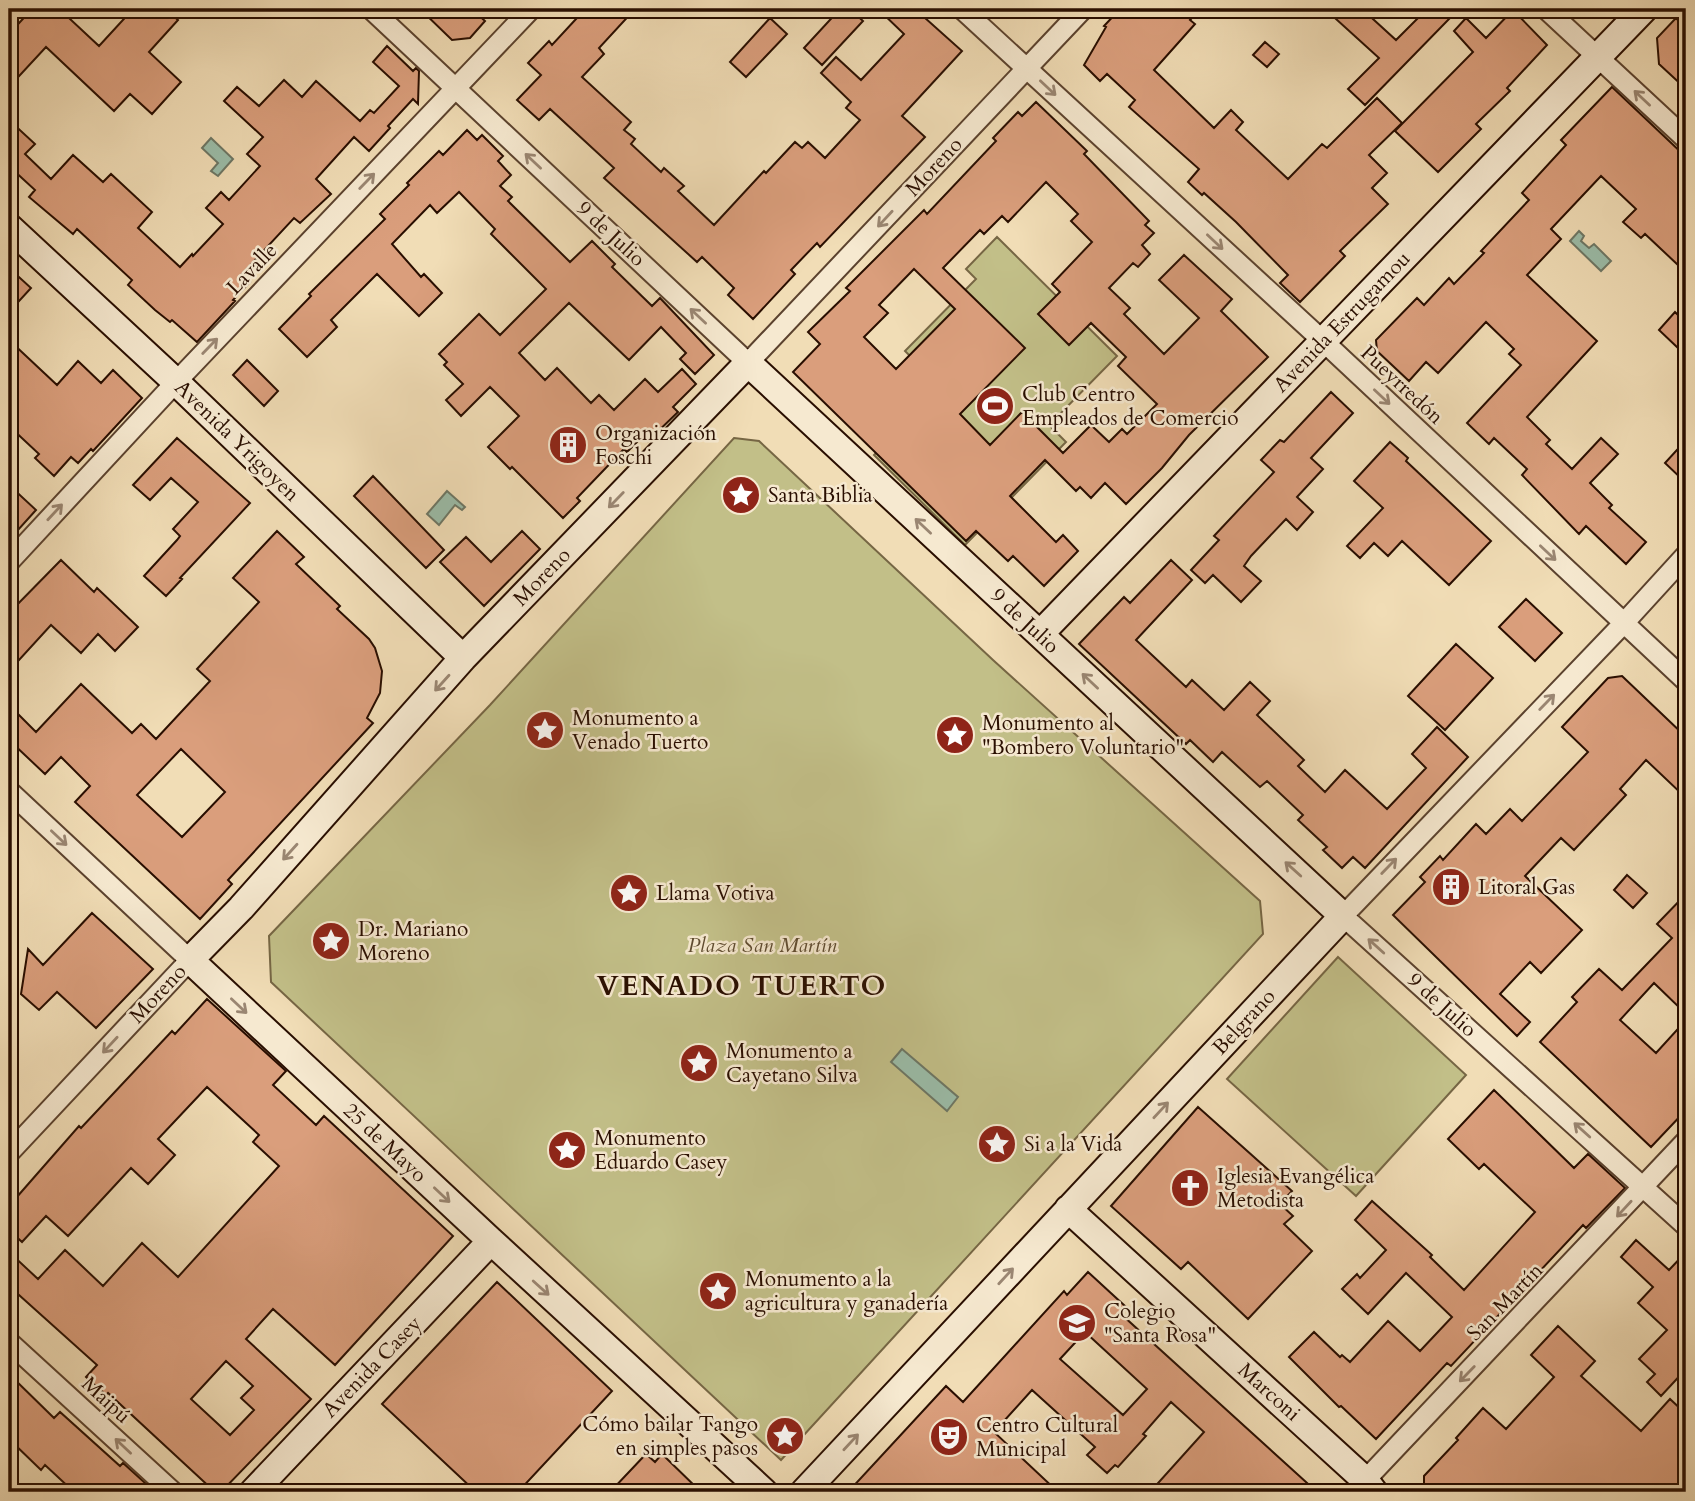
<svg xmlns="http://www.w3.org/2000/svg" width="1695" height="1501" font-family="Cardo,serif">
  <rect width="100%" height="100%" fill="#f1ddb6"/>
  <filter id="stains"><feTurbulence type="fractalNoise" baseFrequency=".00286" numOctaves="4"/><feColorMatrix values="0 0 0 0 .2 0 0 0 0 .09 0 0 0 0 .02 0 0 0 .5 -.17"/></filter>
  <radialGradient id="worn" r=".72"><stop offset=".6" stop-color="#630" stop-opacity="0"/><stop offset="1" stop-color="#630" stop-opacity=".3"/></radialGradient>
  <path fill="#c2bf88" stroke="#766644" stroke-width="2" d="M997 237 1117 356 1049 425 1066 442 965 545 874 455 941 387 905 351 976 279 966 269Z
    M734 438 759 441 993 660 1260 901 1263 934 781 1460 271 982 269 936 490 705Z
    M1338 957 1466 1075 1356 1196 1227 1079Z"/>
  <path fill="#9bbda9" stroke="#6d7765" stroke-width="2" d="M211 138 233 159 218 176 211 171 218 163 202 148Z
    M1579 231 1584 236 1581 241 1589 248 1594 244 1611 261 1601 271 1570 241Z
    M447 491 465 507 462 510 455 505 439 525 427 514Z
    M902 1049 958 1097 947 1111 891 1062Z"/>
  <path fill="#da9e7c" stroke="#290e00" stroke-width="2" fill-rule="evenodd" d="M32 9H80L70 19 99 46 133 9H166L178 20 149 52 181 82 152 114 130 94 114 111 46 47 9 87V34Z
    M420 9H472L485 21 470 38 452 40Z
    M565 9H635L599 48 604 54 582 77 631 122 624 130 635 139 631 144 661 172 664 168 684 186 678 191 714 225 764 171 766 173 795 142 802 148 808 142 825 158 860 120 846 108 851 102 821 73 836 57 861 80 904 34 878 9H915L962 51 902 116 925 137 820 247 817 243 791 270 795 274 753 319 728 295 734 288 702 257 697 262 604 178 614 168 550 109 539 120 517 100 541 75 528 63 549 41 552 45 576 19Z
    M840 9H850L863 21 822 65 804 48Z
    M1120 9H1200L1190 20 1195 24 1154 70 1214 128 1231 110 1243 122 1236 130 1288 179 1322 144 1327 148 1377 98 1402 123 1369 155 1387 173 1372 188 1388 204 1340 251 1345 256 1300 302 1280 283 1288 275 1236 222 1204 193 1202 195 1188 182 1199 169 1129 107 1135 100 1107 74 1100 81 1084 65 1106 27 1104 26Z
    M1325 9H1362L1396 40 1427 9H1441L1450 18 1365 105 1348 89 1379 58Z
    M1513 10 1547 45 1507 88 1510 91 1476 124 1481 129 1438 172 1395 131 1473 52 1454 31 1466 18 1486 38Z
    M770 18 787 34 746 77 730 62Z
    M1676 18 1686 29V89L1659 64 1657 38Z
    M1265 42 1279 54 1267 67 1253 55Z
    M387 46 413 71 416 68 419 71 418 104 413 99 388 126 390 128 369 151 354 137 316 179 331 194 300 223 294 218 242 274 250 282 233 300 235 301 197 342 172 320 170 322 155 310 128 285 132 280 77 229 73 234 29 197 35 190 12 169 9 172V120L35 144 25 154 51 179 73 155 103 182 111 174 152 212 138 228 180 267 192 254 193 256 223 224 206 208 221 192 229 200 260 166 247 154 263 137 224 101 237 87 259 106 284 80 302 97 316 81 360 121 370 110 374 113 399 86 373 62Z
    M1612 87 1686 157V256L1678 265 1645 234 1641 238 1623 222 1636 209 1601 176 1551 229 1561 239 1527 275 1597 341 1527 417 1550 440 1546 444 1572 469 1601 438 1618 454 1590 483 1612 505 1609 508 1646 542 1626 564 1586 526 1579 534 1522 475 1527 469 1494 438 1489 444 1467 423 1521 365 1509 354 1514 349 1486 322 1438 373 1426 362 1409 381 1377 351 1376 340 1417 298 1424 305 1449 278 1454 284 1484 253 1481 251 1529 200 1522 193 1566 145 1561 140Z
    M1036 102 1087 151 1084 154 1149 221 1145 225 1154 233 1142 245 1150 254 1138 267 1133 263 1109 288 1130 308 1124 314 1164 354 1199 318 1159 280 1184 255 1232 299 1221 311 1268 357 1189 435 1162 468 1126 504 1105 483 1091 498 1080 487 1076 491 1045 460 1010 496 1056 542 1063 535 1078 551 1044 586 1013 556 1008 561 976 531 966 541 793 372 820 344 808 332 850 291 846 288 924 210 927 214 996 141 993 138 1018 112 1022 116ZM1046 182 1078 214 1071 221 1092 242 1052 284 1060 292 1038 314 1069 345 1091 323 1126 357 1118 366 1157 404 1127 434 1122 429 1109 442 1091 425 1063 453 1022 412 990 445 960 414 1025 348 943 268 980 230 984 234 1002 216 1008 222ZM914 269 955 309 896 369 864 337 888 313 879 305Z
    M467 130 477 140 482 135 503 156 498 161 511 175 500 186 512 197 508 201 570 262 592 241 615 264 612 267 652 306 660 298 714 355 695 374 680 359 686 353 661 327 629 360 569 303 519 353 545 380 557 368 591 403 599 395 614 410 645 379 658 392 682 369 696 384 673 407 678 412 648 441 643 436 627 452 624 449 577 498 580 501 563 518 512 467 510 469 488 447 519 416 490 387 461 416 446 400 463 384 444 365 447 362 439 354 479 314 500 335 546 289 491 234 495 229 459 192 437 213 430 205 392 244 421 277 424 274 442 293 419 316 377 274 331 320 337 327 307 357 279 329 311 296 309 294 385 219 380 214 409 185 407 183 439 151 443 155Z
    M9 268 31 288 9 312Z
    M1675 312 1686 323V339L1678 348 1659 330Z
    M9 340 57 385 78 361 101 383 113 370 142 398 93 451 91 449 78 463 71 457 54 476 35 458 39 454 9 426Z
    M247 360 278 391 264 406 233 375Z
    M1331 392 1353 413 1311 458 1323 469 1297 497 1313 512 1297 530 1286 519 1251 556 1244 566 1261 581 1241 602 1213 575 1205 583 1191 570 1219 540 1214 536 1274 472 1261 460 1280 440 1284 442Z
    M177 438 250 503 180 578 182 579 166 596 144 576 177 540 180 536 173 529 198 502 171 478 150 500 133 485Z
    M1686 440V483L1665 463Z
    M1390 442 1408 458 1406 461 1491 541 1449 585 1402 541 1388 556 1374 543 1360 558 1347 546 1383 508 1354 481Z
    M373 476 444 550 426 568 354 496Z
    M9 485 36 510 9 540Z
    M277 531 304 557 296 564 340 606 337 609 369 639 375 648 382 671 380 693 367 718 373 723 228 880 232 884 200 919 75 802 90 786 61 757 45 774 9 740V724L18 714 36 732 81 684 132 733 141 724 156 739 210 681 197 669 259 602 233 578ZM181 749 225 792 182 837 137 795Z
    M522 531 540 549 484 606 440 562 466 537 491 562Z
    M61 560 94 592 97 588 138 627 115 651 98 634 81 653 51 625 9 671V613Z
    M1171 560 1192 580 1136 640 1186 687 1192 680 1224 710 1250 682 1270 701 1257 715 1304 760 1298 766 1325 792 1345 770 1387 809 1426 768 1412 754 1437 727 1468 757 1365 868 1353 857 1342 868 1323 850 1327 847 1298 820 1303 815 1267 781 1260 787 1222 752 1213 762 1190 740 1186 744 1079 644 1124 597 1130 603Z
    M1526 599 1562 633 1535 661 1499 627Z
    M1456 644 1493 678 1445 730 1408 696Z
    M1622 676 1686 737V798L1646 760 1620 789 1626 795 1574 850 1561 838 1525 876 1582 930 1541 973 1530 962 1500 994 1530 1022 1517 1036 1393 915 1425 882 1420 877 1440 856 1443 860 1476 824 1486 834 1510 809 1522 821 1588 752 1562 727 1608 678Z
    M1627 875 1647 893 1633 908 1614 890Z
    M1686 894V1014L1654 983 1620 1020 1656 1053 1686 1020V1110L1651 1147 1540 1042 1577 1002 1572 997 1599 969 1622 990 1672 938 1657 924Z
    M92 913 153 969 96 1028 57 992 39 1010 21 994 28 949 43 965Z
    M207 999 286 1071 273 1085 316 1125 324 1116 453 1236 335 1365 273 1309 246 1339 311 1399 221 1492H215L108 1393 106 1395 86 1377 97 1365 9 1286V1252L38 1279 65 1250 103 1286 142 1243 178 1277 279 1166 253 1142 259 1135 207 1087 158 1139 175 1155 148 1184 131 1168 68 1236 46 1216 22 1242 9 1230V1206L79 1126 81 1128 172 1031 175 1034ZM226 1361 253 1386 241 1398 254 1410 230 1435 191 1399Z
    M1494 1090 1574 1168 1588 1154 1625 1188 1586 1228 1583 1225 1451 1366 1447 1363 1376 1439 1341 1406 1339 1407 1289 1357 1314 1332 1340 1357 1342 1355 1350 1362 1388 1321 1420 1351 1452 1317 1406 1273 1368 1314 1342 1289 1357 1274 1360 1278 1386 1250 1355 1220 1372 1201 1432 1255 1430 1257 1464 1290 1535 1212 1484 1164 1479 1169 1448 1139Z
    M1198 1107 1292 1191 1280 1204 1293 1216 1284 1224 1312 1251 1248 1319 1188 1262 1181 1269 1111 1206Z
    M1636 1240 1669 1270 1686 1252V1369L1661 1396 1647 1382 1655 1374 1639 1359 1667 1330 1638 1303 1653 1287 1621 1257Z
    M1088 1272 1126 1307 1121 1314 1317 1492H1150L1204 1432 1171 1402 1143 1434 1146 1436 1118 1467 1115 1465 1107 1473 1087 1455 1095 1447 1032 1390 994 1432 1058 1492H848L946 1386 963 1402 1064 1291 1067 1295ZM1085 1332 1147 1389 1123 1415 1060 1359Z
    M497 1282 612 1391 518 1492H476L382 1404Z
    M1558 1326 1595 1361 1581 1376 1641 1431 1670 1399 1686 1414V1492H1424V1476L1458 1440 1456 1438 1483 1408 1506 1429 1554 1377 1531 1355Z
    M9 1374 54 1418 60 1412 120 1466 123 1463 155 1492H74L45 1465 41 1470 9 1439Z
    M646 1454 655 1462 662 1454 701 1492H610Z"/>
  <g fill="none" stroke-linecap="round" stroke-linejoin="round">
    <defs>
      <path id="minor" d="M371 9 748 363 1083 9
        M962 9 1323 341 1686 681
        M1546 9 1686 139
        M1686 555 1623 624 1343 916 1686 1226
        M9 562 176 382 531 9
        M9 791 190 960 9 1153
        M9 1342 173 1492
        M1354 1492 1686 1141"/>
      <path id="secondary" d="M9 227 176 382 463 658
        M1040 634 1644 9
        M1068 1209 1365 1480 1374 1492
        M253 1492 491 1241
        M764 1492 491 1241 190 960 241 908 463 658 748 363 1343 916 804 1492"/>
    </defs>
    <use href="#minor" stroke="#5b422e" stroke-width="23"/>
    <use href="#secondary" stroke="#290e00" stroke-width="30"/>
    <use href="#minor" stroke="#f6e9d0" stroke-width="19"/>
    <use href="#secondary" stroke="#f6e9d0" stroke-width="26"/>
  </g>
  <defs><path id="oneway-shaft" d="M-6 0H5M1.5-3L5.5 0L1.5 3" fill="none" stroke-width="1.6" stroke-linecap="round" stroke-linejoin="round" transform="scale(1.75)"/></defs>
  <g stroke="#9a8672">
    <use href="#oneway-shaft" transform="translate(1048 88) rotate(43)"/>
    <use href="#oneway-shaft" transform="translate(1642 98) rotate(-137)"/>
    <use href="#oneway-shaft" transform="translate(533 161) rotate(-137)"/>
    <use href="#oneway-shaft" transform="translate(367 181) rotate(-46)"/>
    <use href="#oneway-shaft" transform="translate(885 219) rotate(133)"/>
    <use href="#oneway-shaft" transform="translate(1215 242) rotate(43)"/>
    <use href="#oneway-shaft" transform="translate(698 316) rotate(-137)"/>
    <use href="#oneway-shaft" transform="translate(210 346) rotate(-46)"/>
    <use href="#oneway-shaft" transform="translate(1382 397) rotate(43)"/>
    <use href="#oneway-shaft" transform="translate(616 500) rotate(134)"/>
    <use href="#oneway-shaft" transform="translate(55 512) rotate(-47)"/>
    <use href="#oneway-shaft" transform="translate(923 526) rotate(-137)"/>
    <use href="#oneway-shaft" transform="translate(1548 553) rotate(43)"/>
    <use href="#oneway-shaft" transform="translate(1090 681) rotate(-137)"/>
    <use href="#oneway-shaft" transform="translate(442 683) rotate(132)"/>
    <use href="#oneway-shaft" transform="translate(1547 702) rotate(-46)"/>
    <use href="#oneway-shaft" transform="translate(59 838) rotate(43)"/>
    <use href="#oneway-shaft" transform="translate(290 852) rotate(132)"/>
    <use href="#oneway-shaft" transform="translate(1389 866) rotate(-46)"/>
    <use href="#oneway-shaft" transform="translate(1293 869) rotate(-138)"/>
    <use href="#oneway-shaft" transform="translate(1376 946) rotate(-138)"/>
    <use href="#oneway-shaft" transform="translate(239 1006) rotate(43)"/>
    <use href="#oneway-shaft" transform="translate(110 1045) rotate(133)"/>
    <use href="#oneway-shaft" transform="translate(1161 1110) rotate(-47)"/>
    <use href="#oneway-shaft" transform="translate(1582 1130) rotate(-138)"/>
    <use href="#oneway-shaft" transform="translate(442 1195) rotate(43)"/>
    <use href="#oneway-shaft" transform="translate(1624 1209) rotate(133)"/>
    <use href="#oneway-shaft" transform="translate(1006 1276) rotate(-47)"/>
    <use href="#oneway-shaft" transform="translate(541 1288) rotate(42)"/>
    <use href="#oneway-shaft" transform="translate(1467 1374) rotate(134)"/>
    <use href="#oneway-shaft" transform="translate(851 1442) rotate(-47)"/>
    <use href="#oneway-shaft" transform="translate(123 1446) rotate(-137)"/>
  </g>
  <defs>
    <symbol id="stadium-disc" viewBox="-11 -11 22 22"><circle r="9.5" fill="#8f2418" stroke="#f6e9d0"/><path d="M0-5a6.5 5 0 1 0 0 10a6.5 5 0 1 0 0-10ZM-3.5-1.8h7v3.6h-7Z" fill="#fff"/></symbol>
    <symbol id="building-disc" viewBox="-11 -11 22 22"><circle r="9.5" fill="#8f2418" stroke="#f6e9d0"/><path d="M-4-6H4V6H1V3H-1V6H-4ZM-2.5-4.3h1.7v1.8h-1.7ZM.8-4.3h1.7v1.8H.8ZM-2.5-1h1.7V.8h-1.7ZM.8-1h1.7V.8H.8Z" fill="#fff"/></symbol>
    <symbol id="sight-disc" viewBox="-11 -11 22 22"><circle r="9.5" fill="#8f2418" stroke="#f6e9d0"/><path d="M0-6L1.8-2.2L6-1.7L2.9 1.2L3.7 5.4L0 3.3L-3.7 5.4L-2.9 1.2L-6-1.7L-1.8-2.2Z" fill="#fff"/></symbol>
    <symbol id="church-disc" viewBox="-11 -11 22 22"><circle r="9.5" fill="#8f2418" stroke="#f6e9d0"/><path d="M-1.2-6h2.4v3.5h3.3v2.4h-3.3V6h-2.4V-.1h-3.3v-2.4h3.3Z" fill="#fff"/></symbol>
    <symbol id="school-disc" viewBox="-11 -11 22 22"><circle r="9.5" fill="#8f2418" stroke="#f6e9d0"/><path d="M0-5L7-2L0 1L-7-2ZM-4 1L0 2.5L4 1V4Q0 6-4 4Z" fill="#fff"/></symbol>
    <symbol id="theatre-disc" viewBox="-11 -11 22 22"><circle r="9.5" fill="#8f2418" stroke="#f6e9d0"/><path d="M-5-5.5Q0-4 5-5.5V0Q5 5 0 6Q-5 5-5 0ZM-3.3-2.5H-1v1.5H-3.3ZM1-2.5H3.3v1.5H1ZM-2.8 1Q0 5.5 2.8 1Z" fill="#fff"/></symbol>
  </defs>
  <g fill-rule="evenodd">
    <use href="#stadium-disc" x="973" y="384" width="44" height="44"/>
    <use href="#building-disc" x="546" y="423" width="44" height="44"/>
    <use href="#sight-disc" x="719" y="473" width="44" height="44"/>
    <use href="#sight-disc" x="523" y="708" width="44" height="44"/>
    <use href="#sight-disc" x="933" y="713" width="44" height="44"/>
    <use href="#building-disc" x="1429" y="865" width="44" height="44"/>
    <use href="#sight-disc" x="607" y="871" width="44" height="44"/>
    <use href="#sight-disc" x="309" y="919" width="44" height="44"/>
    <use href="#sight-disc" x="677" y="1041" width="44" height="44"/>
    <use href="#sight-disc" x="975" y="1122" width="44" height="44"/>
    <use href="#sight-disc" x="545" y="1128" width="44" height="44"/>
    <use href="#church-disc" x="1168" y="1166" width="44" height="44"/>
    <use href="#sight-disc" x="696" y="1269" width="44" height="44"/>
    <use href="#school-disc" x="1055" y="1301" width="44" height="44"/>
    <use href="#sight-disc" x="763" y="1414" width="44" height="44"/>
    <use href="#theatre-disc" x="927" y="1415" width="44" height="44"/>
  </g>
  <g text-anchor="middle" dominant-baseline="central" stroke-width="5" stroke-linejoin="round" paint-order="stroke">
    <g font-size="21" fill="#290e00" stroke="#f6e9d0">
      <text transform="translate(934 167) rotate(-47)">Moreno</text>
      <text transform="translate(611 234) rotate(43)">9 de Julio</text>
      <text transform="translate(252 269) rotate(-46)">Lavalle</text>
      <text transform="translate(1342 322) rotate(-46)">Avenida Estrugamou</text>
      <text transform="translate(1402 385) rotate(43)">Pueyrredón</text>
      <text transform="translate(237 441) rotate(44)">Avenida Yrigoyen</text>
      <text transform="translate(542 577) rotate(-46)">Moreno</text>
      <text transform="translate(1025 621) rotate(43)">9 de Julio</text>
      <text transform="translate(158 994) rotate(-47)">Moreno</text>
      <text transform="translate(1442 1005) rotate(42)">9 de Julio</text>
      <text transform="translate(1244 1022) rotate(-47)">Belgrano</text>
      <text transform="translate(385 1143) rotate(43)">25 de Mayo</text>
      <text transform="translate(1505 1302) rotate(-46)">San Martín</text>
      <text transform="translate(372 1367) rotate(-46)">Avenida Casey</text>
      <text transform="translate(1269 1392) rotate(42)">Marconi</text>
      <text transform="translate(106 1400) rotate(43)">Maipú</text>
    </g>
    <g font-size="21" fill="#290e00" stroke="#f6e9d0" text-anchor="start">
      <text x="1022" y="394">Club Centro<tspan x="1022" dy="24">Empleados de Comercio</tspan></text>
      <text x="595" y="433">Organización<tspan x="595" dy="24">Foschi</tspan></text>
      <text x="768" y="495">Santa Biblia</text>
      <text x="572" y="718">Monumento a<tspan x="572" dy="24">Venado Tuerto</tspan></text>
      <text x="982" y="723">Monumento al<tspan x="982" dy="24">"Bombero Voluntario"</tspan></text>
      <text x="1478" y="887">Litoral Gas</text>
      <text x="656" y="893">Llama Votiva</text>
      <text x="358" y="929">Dr. Mariano<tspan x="358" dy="24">Moreno</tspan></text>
      <text x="726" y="1051">Monumento a<tspan x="726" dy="24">Cayetano Silva</tspan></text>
      <text x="594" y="1138">Monumento<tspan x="594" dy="24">Eduardo Casey</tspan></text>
      <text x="1024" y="1144">Si a la Vida</text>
      <text x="1217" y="1176">Iglesia Evangélica<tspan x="1217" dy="24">Metodista</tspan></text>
      <text x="745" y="1279">Monumento a la<tspan x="745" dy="24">agricultura y ganadería</tspan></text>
      <text x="1104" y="1311">Colegio<tspan x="1104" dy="24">"Santa Rosa"</tspan></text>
      <text x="758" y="1424" text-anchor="end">Cómo bailar Tango<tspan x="758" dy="24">en simples pasos</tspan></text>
      <text x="976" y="1425">Centro Cultural<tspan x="976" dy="24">Municipal</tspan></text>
    </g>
    <g font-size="21" font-style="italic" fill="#5f4c30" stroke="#f6e9d0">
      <text x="762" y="945">Plaza San Martín</text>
    </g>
    <g font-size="28" font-weight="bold" letter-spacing="2" fill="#290e00" stroke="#f6e9d0">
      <text x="742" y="986">VENADO TUERTO</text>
    </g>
  </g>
  <rect width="1695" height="1501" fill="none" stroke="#f1ddb6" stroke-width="35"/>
  <rect x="10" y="10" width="1674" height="1480" fill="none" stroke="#290e00" stroke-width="3.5"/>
  <rect x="18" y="18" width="1660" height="1466" fill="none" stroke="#290e00" stroke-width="2"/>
  <rect width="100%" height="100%" filter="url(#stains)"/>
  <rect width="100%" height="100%" fill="url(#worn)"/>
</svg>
